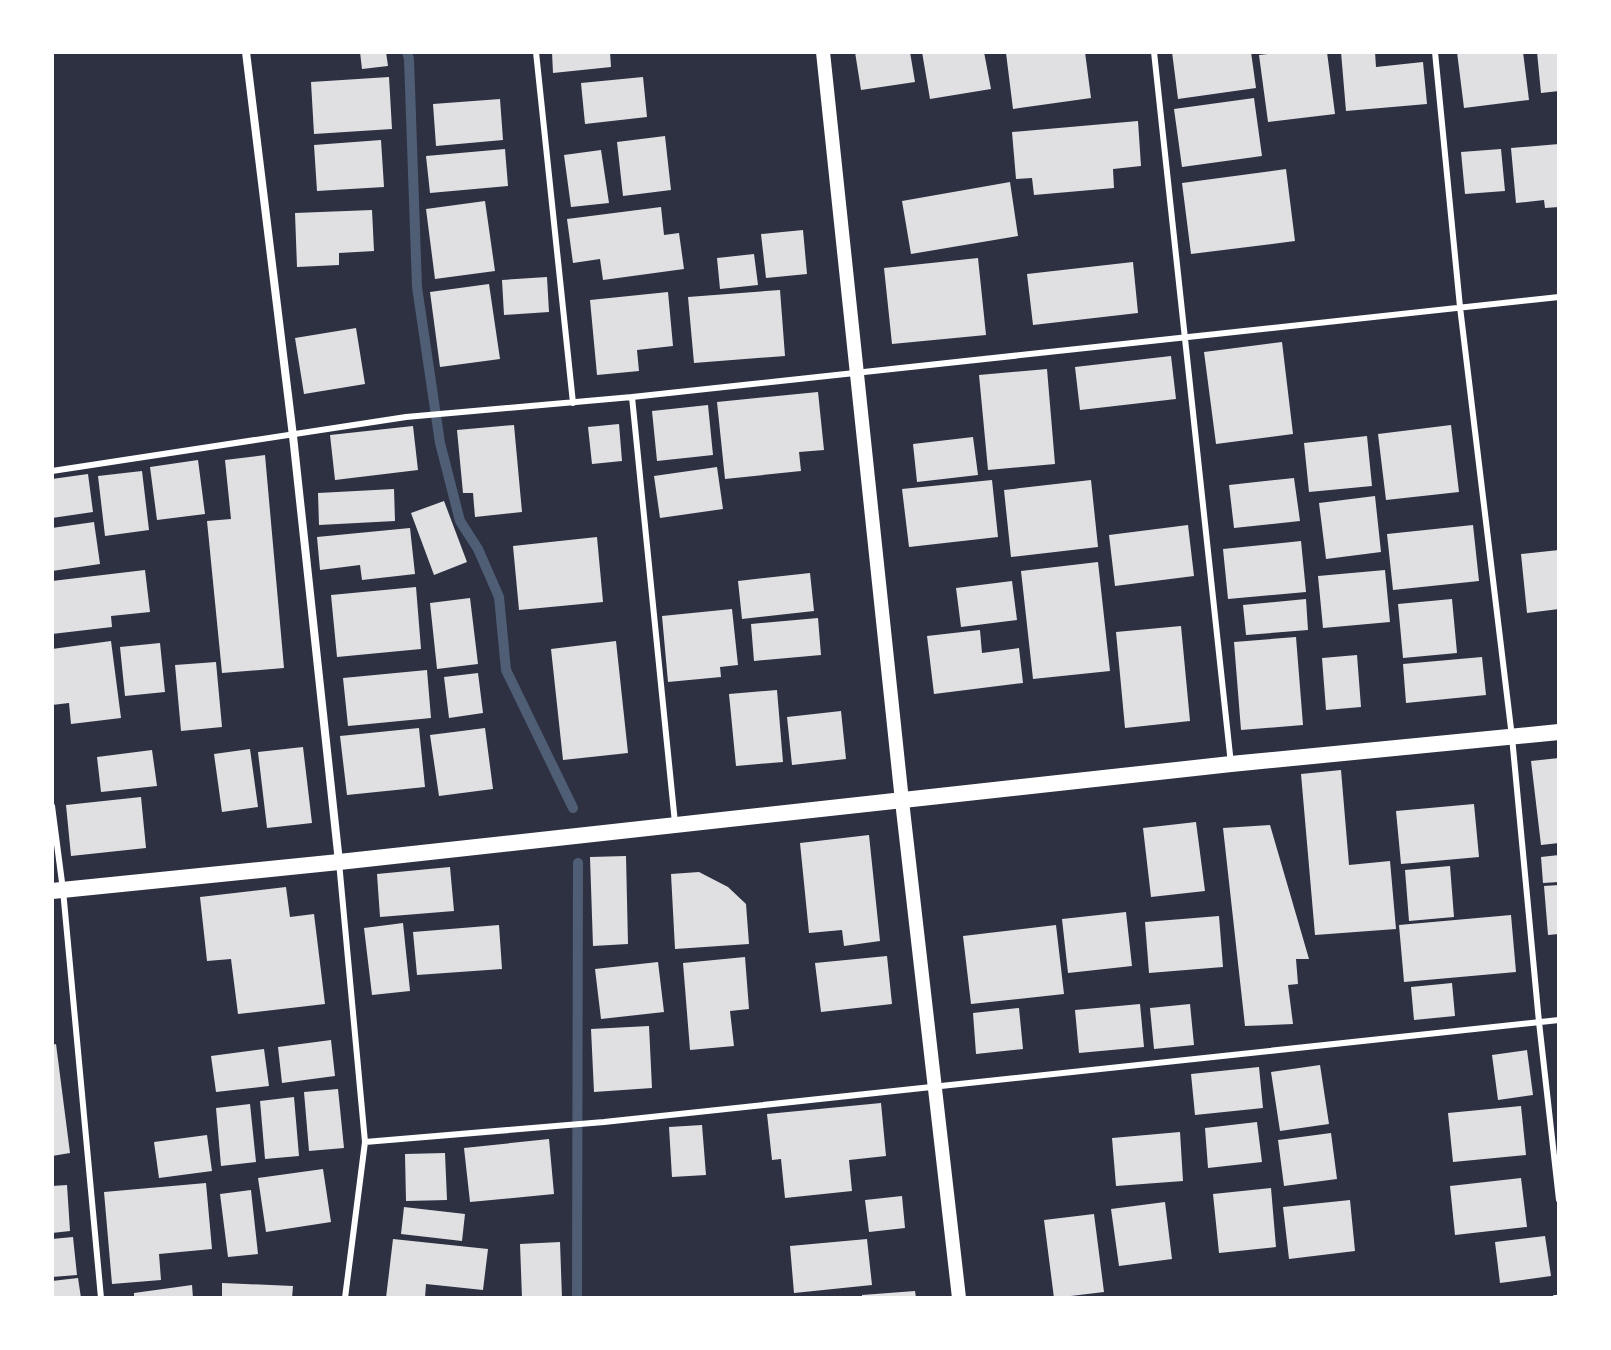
<svg xmlns="http://www.w3.org/2000/svg" width="1611" height="1350" font-family="Inter,sans-serif">
  <rect width="100%" height="100%" fill="#2d3142"/>
  <g fill="none" stroke-linecap="round" stroke-linejoin="round">
    <path stroke="#4f5d75" stroke-width="10" d="M407 52 409 59 417 287 440 443 460 521 478 549 499 597 506 670 573 808
      M577 1298 578 863"/>
  </g>
  <path fill="#e0e0e3" d="M360 52H386L388 66 362 69Z
    M552 52H610L611 67 553 73Z
    M855 52H910L915 82 861 90Z
    M922 52H984L991 89 930 99Z
    M1015 52H1085L1091 98 1013 109 1006 53Z
    M1172 52H1251L1256 88 1178 99Z
    M1284 52H1327L1335 114 1268 122 1259 55Z
    M1341 52H1375L1376 67 1423 62 1427 104 1346 111Z
    M1457 52H1523L1529 100 1464 108Z
    M1537 52H1559V91L1541 93Z
    M389 77 392 129 314 134 311 82Z
    M643 77 647 117 585 124 581 83Z
    M1254 98 1262 156 1182 167 1174 109Z
    M500 99 503 140 436 146 433 104Z
    M1138 121 1141 166 1113 169 1114 188 1034 195 1032 178 1016 179 1012 132Z
    M665 136 671 190 623 196 617 142Z
    M381 140 384 187 317 191 314 145Z
    M1559 144V207L1545 208 1544 200 1516 203 1511 148Z
    M505 149 508 186 430 193 426 156Z
    M1501 149 1505 191 1465 194 1461 152Z
    M601 150 609 203 571 207 564 155Z
    M1286 169 1295 241 1191 254 1182 183Z
    M1010 182 1018 236 911 254 902 201Z
    M485 201 495 271 435 279 426 209Z
    M661 207 664 235 679 233 684 269 603 280 600 259 573 263 567 219Z
    M372 210 374 251 339 253V265L297 267 295 213Z
    M803 230 807 274 766 278 761 234Z
    M754 254 758 285 720 289 717 258Z
    M978 258 986 335 892 344 884 268Z
    M1133 262 1138 313 1033 325 1027 274Z
    M547 277 549 312 504 315 502 280Z
    M489 284 500 359 440 367 430 292Z
    M780 290 785 356 694 363 688 297Z
    M668 292 673 346 637 350 639 371 597 375 590 300Z
    M356 328 365 384 304 394 295 338Z
    M1282 342 1293 434 1216 444 1204 352Z
    M1171 356 1176 399 1080 410 1075 367Z
    M1047 369 1055 464 988 470 979 375Z
    M818 392 824 450 799 452 801 471 725 479 717 402Z
    M708 405 713 455 657 461 652 411Z
    M619 424 622 461 592 464 588 427Z
    M514 425 522 512 475 517 473 493H463L457 430Z
    M1451 425 1459 492 1386 500 1378 434Z
    M413 426 418 470 335 480 330 435Z
    M1367 436 1372 486 1309 492 1304 443Z
    M973 437 978 475 917 482 913 444Z
    M265 455 284 668 222 673 207 521 231 519 225 460Z
    M198 460 205 514 157 520 150 467Z
    M717 467 723 509 660 518 654 476Z
    M142 471 149 530 105 536 98 476Z
    M88 474 93 512 52 518V479Z
    M1294 478 1300 521 1234 528 1229 485Z
    M992 480 998 537 909 547 902 489Z
    M1091 480 1098 547 1011 557 1004 490Z
    M394 489 395 521 319 525 318 493Z
    M1375 496 1381 552 1326 559 1319 503Z
    M444 501 467 562 434 575 411 513Z
    M94 522 100 564 52 571V528Z
    M1188 525 1194 576 1115 586 1109 535Z
    M1473 525 1479 581 1393 590 1387 534Z
    M410 528 415 574 362 580 360 565 320 570 317 537Z
    M597 537 603 602 519 610 513 546Z
    M1301 541 1306 592 1228 599 1223 549Z
    M1559 550V609L1527 613 1521 554Z
    M1098 562 1110 671 1033 679 1021 571Z
    M145 570 150 612 111 616 112 627 52 634V581Z
    M1385 570 1390 622 1323 628 1318 576Z
    M810 573 814 611 742 619 738 581Z
    M1012 581 1017 620 961 627 956 588Z
    M416 587 421 649 337 657 331 595Z
    M470 598 478 664 437 669 430 603Z
    M1306 599 1308 630 1246 635 1243 605Z
    M1452 599 1457 653 1403 658 1398 604Z
    M732 609 738 665 720 667 721 677 668 682 662 616Z
    M818 618 821 655 754 661 751 624Z
    M1181 626 1190 721 1125 728 1116 632Z
    M980 630 982 653 1019 648 1023 683 934 694 927 636Z
    M1296 637 1303 725 1241 730 1234 642Z
    M111 641 121 718 71 724 69 703 52 705V649Z
    M616 641 628 753 563 760 551 649Z
    M160 643 165 692 125 696 120 647Z
    M1357 655 1361 707 1326 710 1322 658Z
    M1482 657 1486 695 1406 703 1403 664Z
    M216 662 222 727 181 731 175 665Z
    M427 670 431 718 348 726 343 678Z
    M478 673 483 713 449 718 444 677Z
    M777 690 783 762 736 766 729 694Z
    M841 711 846 759 792 765 787 717Z
    M419 728 425 787 347 795 340 736Z
    M485 728 493 789 439 796 430 735Z
    M303 747 312 823 267 828 258 752Z
    M250 749 258 807 222 812 214 754Z
    M152 750 157 786 101 792 97 757Z
    M1559 758V843L1541 845 1531 761Z
    M1341 770 1349 865 1390 861 1396 929 1315 935 1301 774Z
    M141 797 146 848 71 856 66 805Z
    M1474 804 1479 857 1401 864 1396 811Z
    M1196 822 1205 891 1151 897 1143 828Z
    M1270 825 1309 959H1296L1298 984 1288 985 1293 1024 1245 1026 1223 828Z
    M869 835 880 941 844 946 842 930 809 933 800 843Z
    M1559 855V882L1543 883 1541 857Z
    M626 856 628 944 593 946 590 857Z
    M1450 866 1454 917 1409 921 1405 870Z
    M450 867 454 911 380 917 377 874Z
    M699 872 728 887 746 904 749 944 675 949 671 874Z
    M1559 885V934L1548 935 1544 886Z
    M286 887 290 917 314 914 325 1004 238 1014 231 959 207 961 200 897Z
    M1126 912 1132 966 1068 973 1062 919Z
    M1511 915 1516 972 1404 982 1399 925Z
    M1219 916 1223 967 1149 973 1145 922Z
    M403 923 410 991 372 995 364 928Z
    M499 925 502 969 417 975 413 932Z
    M1056 925 1064 994 971 1004 963 936Z
    M887 956 892 1004 821 1012 815 963Z
    M745 957 749 1009 730 1011 734 1046 690 1050 683 963Z
    M658 962 664 1012 601 1019 595 969Z
    M1452 983 1455 1016 1414 1020 1411 987Z
    M1140 1004 1144 1047 1079 1053 1075 1010Z
    M1190 1004 1194 1045 1154 1049 1150 1008Z
    M1019 1008 1023 1049 976 1054 973 1013Z
    M649 1026 652 1088 594 1092 591 1029Z
    M331 1040 335 1076 282 1083 278 1047Z
    M56 1044 70 1153 52 1156V1045Z
    M264 1049 269 1086 216 1092 211 1056Z
    M1527 1050 1533 1095 1498 1100 1492 1055Z
    M1320 1065 1329 1124 1280 1131 1271 1072Z
    M1259 1067 1263 1108 1195 1115 1191 1074Z
    M338 1089 344 1148 309 1151 304 1092Z
    M294 1097 299 1156 265 1159 260 1101Z
    M881 1103 886 1156 849 1160 852 1191 785 1198 781 1159 772 1160 767 1114Z
    M250 1104 256 1162 221 1166 216 1108Z
    M1521 1106 1526 1155 1453 1162 1448 1113Z
    M1257 1122 1262 1162 1208 1168 1205 1128Z
    M702 1125 706 1175 672 1177 669 1127Z
    M1180 1132 1183 1181 1116 1186 1112 1138Z
    M1331 1133 1337 1179 1284 1186 1278 1140Z
    M207 1135 212 1171 159 1178 154 1142Z
    M549 1139 554 1194 470 1202 464 1148Z
    M445 1153 447 1200 406 1201 405 1154Z
    M323 1169 331 1222 266 1232 258 1178Z
    M1521 1178 1527 1227 1455 1235 1450 1186Z
    M206 1183 212 1249 159 1254 161 1280 112 1284 104 1192Z
    M67 1185 70 1231 52 1233V1186Z
    M1271 1188 1276 1247 1219 1253 1213 1194Z
    M251 1190 258 1254 228 1257 220 1194Z
    M902 1196 905 1228 869 1232 865 1200Z
    M1350 1200 1355 1251 1289 1259 1283 1207Z
    M1165 1202 1172 1259 1119 1266 1111 1209Z
    M404 1207 465 1214 462 1241 401 1234Z
    M1094 1214 1104 1292 1054 1298 1044 1220Z
    M1545 1236 1551 1276 1500 1283 1495 1242Z
    M73 1237 77 1275 52 1277V1239Z
    M393 1239 488 1249 483 1290 426 1284 425 1298H386Z
    M867 1239 872 1285 794 1293 790 1246Z
    M560 1242 562 1298H522L520 1244Z
    M78 1278 81 1298H52V1281Z
    M222 1283 293 1286 292 1298H222Z
    M192 1285 193 1298H134V1293Z
    M915 1291 916 1298H862V1295Z"/>
  <g fill="none" stroke-linecap="round" stroke-linejoin="round">
    <path stroke="#fff" stroke-width="6" d="M536 52 573 403
      M1154 52 1231 764
      M1435 52 1460 307 1512 737 1539 1022 1559 1200
      M632 397 675 823
      M52 471 406 417 632 397 1559 297
      M52 806 63 890 101 1298
      M339 862 365 1142 345 1298
      M365 1142 604 1122 1559 1020
      M1555 1298H1559"/>
    <path stroke="#fff" stroke-width="8" d="M246 52 293 436 339 862"/>
    <path stroke="#fff" stroke-width="14" d="M823 52 902 801 959 1298"/>
    <path stroke="#fff" stroke-width="16" d="M52 891 339 862 1231 764 1559 732"/>
  </g>
  <rect width="1611" height="1350" fill="none" stroke="#ffffff" stroke-width="108"/>
</svg>
